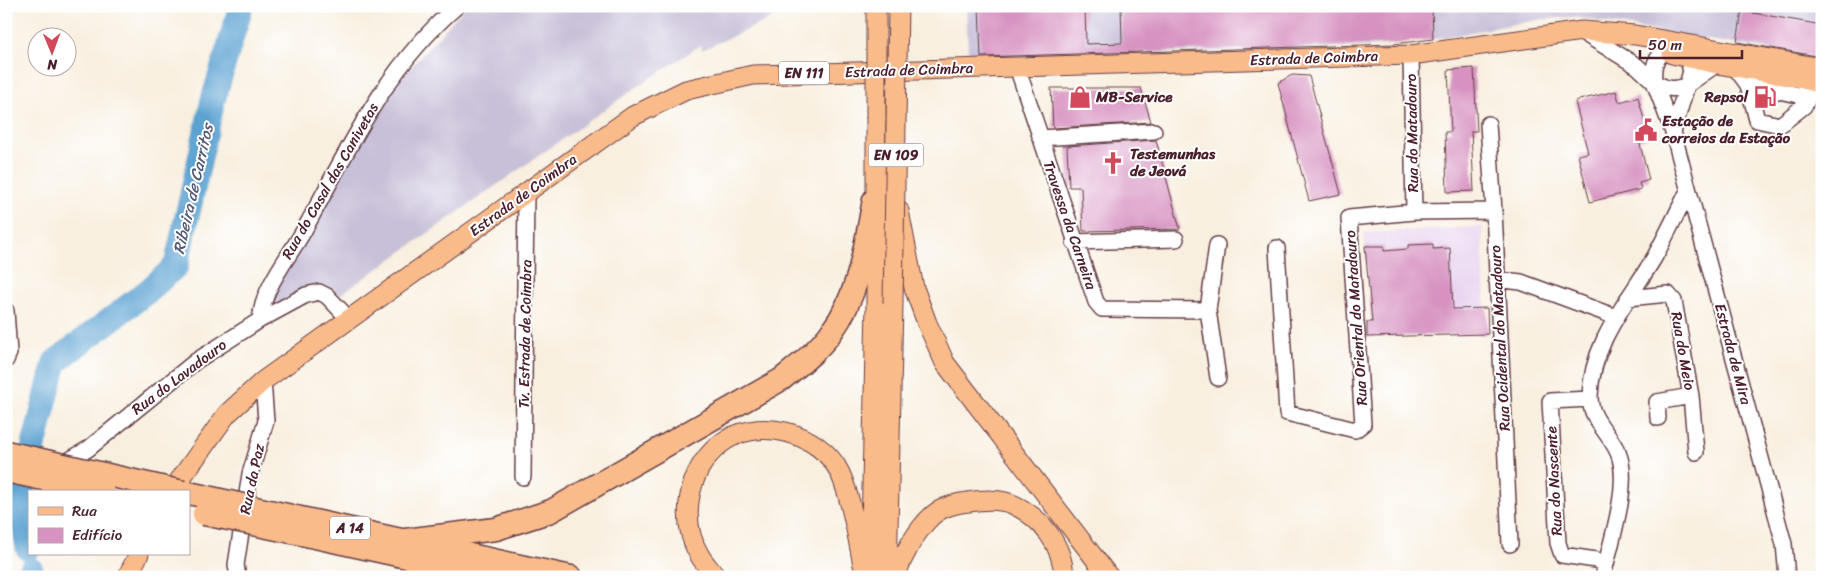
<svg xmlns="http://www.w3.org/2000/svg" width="1828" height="583" font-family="Sriracha,sans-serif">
  <rect width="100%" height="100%" fill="#fff"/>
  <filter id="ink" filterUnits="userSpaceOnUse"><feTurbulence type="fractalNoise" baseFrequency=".02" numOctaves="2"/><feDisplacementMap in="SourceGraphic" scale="10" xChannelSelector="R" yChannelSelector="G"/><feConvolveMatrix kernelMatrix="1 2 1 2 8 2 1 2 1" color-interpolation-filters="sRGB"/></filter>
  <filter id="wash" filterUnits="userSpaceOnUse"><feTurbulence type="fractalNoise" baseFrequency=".0096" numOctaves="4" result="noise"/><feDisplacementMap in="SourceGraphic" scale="20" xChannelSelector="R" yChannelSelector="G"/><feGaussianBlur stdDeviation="1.12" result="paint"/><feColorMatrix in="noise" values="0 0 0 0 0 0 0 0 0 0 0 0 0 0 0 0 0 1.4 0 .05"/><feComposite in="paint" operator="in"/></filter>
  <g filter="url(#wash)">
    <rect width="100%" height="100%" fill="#f8efdf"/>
    <path fill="#e7d2ef" d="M1482 227 1485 308H1487L1488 334 1367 337V322L1371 321 1364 233Z"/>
    <path fill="#c8bfd8" d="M466 6H799L702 50 701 45 634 89 340 295 312 284 270 309V297L384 97Z
      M966 6H1822V59L1573 17 1543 19 1433 39 1377 46 973 58 968 50Z"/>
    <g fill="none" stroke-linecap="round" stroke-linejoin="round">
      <path stroke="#5da3d2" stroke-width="25" d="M29 465 55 362 148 291 176 266 213 100 241 6
        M23 489 20 502 28 548
        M31 570 32 577"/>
    </g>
    <g id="blocks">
      <path fill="#d792c1" d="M979 6H1085L1086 44 1122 43 1121 6H1432L1433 39 1394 44 981 57Z
        M1742 11 1822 25V57L1737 42Z
        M1474 68 1477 131H1471L1474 191 1447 192 1445 132H1451L1448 70Z
        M1292 75 1309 76 1341 194 1309 201 1278 83Z
        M1051 88H1141L1151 122 1053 128Z
        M1616 91 1619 102 1638 97 1649 138 1639 140 1649 180 1639 183 1641 189 1590 202 1578 155 1588 153 1575 101Z
        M1156 140 1180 229 1083 231 1081 187H1069L1067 146Z
        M1433 244V249L1450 248 1453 309 1487 308 1488 334 1367 337V322H1372L1365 246H1384V251L1408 249V245Z"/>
    </g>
  </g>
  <g filter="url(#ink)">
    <use href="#blocks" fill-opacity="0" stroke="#643e46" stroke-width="1"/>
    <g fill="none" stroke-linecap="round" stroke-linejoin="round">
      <defs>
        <path id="minor" d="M1582 32 1637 66 1654 82 1673 132 1784 544 1787 577
          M1665 52C1653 59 1653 70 1654 82 1666 89 1675 91 1687 85L1691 71 1687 57
          M1411 55 1414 212
          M1734 66 1748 85 1809 97 1821 83
          M1017 67 1096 302 1102 309 1208 310
          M1748 85 1757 120 1780 125 1804 106 1809 97
          M1488 124 1494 211
          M1673 132 1687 85 1717 64
          M1040 138 1154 131
          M1074 242 1176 239
          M1217 245 1208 310 1218 378
          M1277 248 1287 413 1355 430 1363 424 1349 218 1414 212 1494 211 1510 544
          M1496 279 1521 282 1616 317
          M1628 298 1668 294 1674 301 1691 396 1696 452
          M6 311 9 353 6 360
          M260 320C263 287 287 260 303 232 349 149 383 70 457 6
          M1590 399 1550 401 1558 543 1562 555 1596 560 1606 564
          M1658 418 1657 402 1691 396
          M61 465 88 449 196 361 260 320 306 295 319 292 327 296 349 319
          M523 477 526 192
          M238 577 236 565 250 474 266 421 263 381
          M1603 577C1610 543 1629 491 1620 458 1614 436 1590 422 1590 397 1591 343 1627 303 1654 258 1666 236 1677 213 1688 191"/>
        <path id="major" d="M1672 54 1717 64 1801 78 1822 84
          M899 211 914 288 927 323 945 363 1109 577
          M171 492 227 414 263 381 633 116 686 90 753 75 1411 55 1582 31 1635 35 1822 68
          M127 577 139 554
          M716 577C711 570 704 563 700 556 679 521 687 472 719 445 755 415 820 431 840 473 851 497 858 539 863 565
          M870 577 876 303V119
          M887 577 893 303
          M895 577C902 557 916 530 933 515 942 507 957 503 968 502 982 500 1001 498 1014 505 1042 518 1063 546 1064 577"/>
        <path id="highway" d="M296 517 571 577
          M292 532 498 577
          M405 540 496 529 551 511 782 379C799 365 819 350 832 331 860 293 865 245 874 200"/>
      </defs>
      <use href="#minor" stroke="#643e46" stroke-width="18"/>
      <use href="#major" stroke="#643e46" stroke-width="21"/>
      <use href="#highway" stroke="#643e46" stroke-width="25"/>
      <use href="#minor" stroke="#fff" stroke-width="15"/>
      <use href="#major" stroke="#fabb8b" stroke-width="19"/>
      <use href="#highway" stroke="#fabb8b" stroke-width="22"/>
      <defs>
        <path id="major-bridge" d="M876 119V6
          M893 303 898 6"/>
        <path id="highway-bridge" d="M6 452 183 492
          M6 471 103 492
          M189 493 296 517
          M204 514 292 532"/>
      </defs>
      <use href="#major-bridge" stroke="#643e46" stroke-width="21" stroke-linecap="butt"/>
      <use href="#highway-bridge" stroke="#643e46" stroke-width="25" stroke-linecap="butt"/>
      <use href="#major-bridge" stroke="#fabb8b" stroke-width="19"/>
      <use href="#highway-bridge" stroke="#fabb8b" stroke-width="22"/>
    </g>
  </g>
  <defs>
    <symbol id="shop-bare" viewBox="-9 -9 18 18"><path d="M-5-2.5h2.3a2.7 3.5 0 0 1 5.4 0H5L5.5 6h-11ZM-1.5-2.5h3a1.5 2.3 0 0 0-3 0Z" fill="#d1495b" stroke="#fff" stroke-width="2.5" paint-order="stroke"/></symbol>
    <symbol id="fuel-bare" viewBox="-9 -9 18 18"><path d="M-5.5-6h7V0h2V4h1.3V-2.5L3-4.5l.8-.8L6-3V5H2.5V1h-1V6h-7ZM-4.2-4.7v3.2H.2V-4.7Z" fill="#d1495b" stroke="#fff" stroke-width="2.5" paint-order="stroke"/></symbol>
    <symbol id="civic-bare" viewBox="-9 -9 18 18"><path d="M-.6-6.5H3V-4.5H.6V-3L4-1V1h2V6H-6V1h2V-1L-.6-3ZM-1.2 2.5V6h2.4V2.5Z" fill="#d1495b" stroke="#fff" stroke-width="2.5" paint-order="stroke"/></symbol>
    <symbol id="church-bare" viewBox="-9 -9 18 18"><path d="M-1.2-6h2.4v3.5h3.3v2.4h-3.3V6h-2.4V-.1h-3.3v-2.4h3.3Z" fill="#d1495b" stroke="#fff" stroke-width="2.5" paint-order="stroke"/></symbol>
  </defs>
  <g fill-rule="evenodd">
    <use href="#shop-bare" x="1064" y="81" width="32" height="32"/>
    <use href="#fuel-bare" x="1749" y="81" width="32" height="32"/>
    <use href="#civic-bare" x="1630" y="114" width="32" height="32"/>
    <use href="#church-bare" x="1097" y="147" width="32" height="32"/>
  </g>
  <g text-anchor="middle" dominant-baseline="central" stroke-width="4" stroke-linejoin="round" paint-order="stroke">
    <g fill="#fff" stroke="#80626b" stroke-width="1">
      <rect x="779" y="61.5" width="50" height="23" rx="4"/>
      <rect x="868.5" y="143.5" width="55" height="23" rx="4"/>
      <rect x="330" y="516.5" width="40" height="23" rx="4"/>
    </g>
    <g font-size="14" font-weight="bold" fill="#4a1f2b">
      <text x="804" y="73">EN 111</text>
      <text x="896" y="155">EN 109</text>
      <text x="350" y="528">A 14</text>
    </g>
    <g font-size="15" fill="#4a1f2b" stroke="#fff">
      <text transform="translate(1314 58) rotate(-2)">Estrada de Coimbra</text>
      <text transform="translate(909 70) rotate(-2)">Estrada de Coimbra</text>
      <text transform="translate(1412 133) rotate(-91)">Rua do Matadouro</text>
      <text transform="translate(330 181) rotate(-60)">Rua do Casal das Canivetas</text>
      <text transform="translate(523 195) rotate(-36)">Estrada de Coimbra</text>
      <text transform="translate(1070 225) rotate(71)">Travessa da Carneira</text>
      <text transform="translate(1356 318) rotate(-94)">Rua Oriental do Matadouro</text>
      <text transform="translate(525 334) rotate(-89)">Tv. Estrada de Coimbra</text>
      <text transform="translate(1500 338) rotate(-93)">Rua Ocidental do Matadouro</text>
      <text transform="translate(1683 351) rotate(80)">Rua do Meio</text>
      <text transform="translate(1733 354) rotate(75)">Estrada de Mira</text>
      <text transform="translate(179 377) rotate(-37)">Rua do Lavadouro</text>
      <text transform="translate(252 479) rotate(-78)">Rua da Paz</text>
      <text transform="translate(1554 481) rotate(-93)">Rua do Nascente</text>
    </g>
    <g font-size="15" font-weight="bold" fill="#4a1f2b" stroke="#fff" text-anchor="start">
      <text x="1096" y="97">MB-Service</text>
      <text x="1748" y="97" text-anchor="end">Repsol</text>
      <text x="1662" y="121">Estação de<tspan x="1662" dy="17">correios da Estação</tspan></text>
      <text x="1130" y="154">Testemunhas<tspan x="1130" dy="17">de Jeová</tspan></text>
    </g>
    <g font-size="16" font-style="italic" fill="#535a76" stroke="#fff">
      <text transform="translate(193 189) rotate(-77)">Ribeira de Carritos</text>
    </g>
  </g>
  <rect width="1828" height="583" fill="none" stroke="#fff" stroke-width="25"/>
  <rect x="28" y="490" width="162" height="65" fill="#ffffff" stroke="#b7a5aa"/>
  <rect x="38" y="507" width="25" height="8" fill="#fabb8b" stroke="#b7a5aa"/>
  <text x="72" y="516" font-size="15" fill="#4a1f2b">Rua</text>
  <rect x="38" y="528" width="25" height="15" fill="#d792c1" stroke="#b7a5aa"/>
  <text x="72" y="540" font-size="15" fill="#4a1f2b">Edifício</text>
  <g transform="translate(52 52) rotate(179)"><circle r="24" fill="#ffffff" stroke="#b7a5aa"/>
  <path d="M0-4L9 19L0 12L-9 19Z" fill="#d1495b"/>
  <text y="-8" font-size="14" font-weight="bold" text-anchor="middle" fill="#4a1f2b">N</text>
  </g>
  <path d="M1640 50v8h102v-8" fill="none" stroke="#4a1f2b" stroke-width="2.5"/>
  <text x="1648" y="50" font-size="15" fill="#4a1f2b" stroke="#ffffff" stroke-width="4" paint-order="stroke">50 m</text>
</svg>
